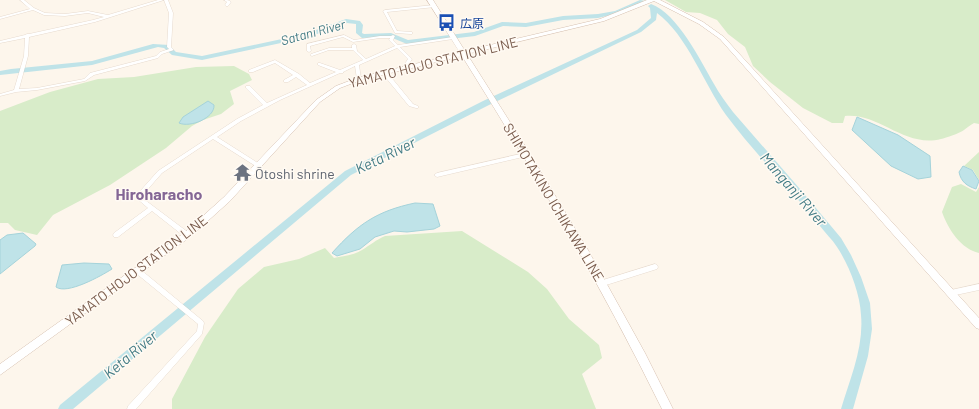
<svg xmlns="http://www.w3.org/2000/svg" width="979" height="409" font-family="Barlow,'Noto Sans JP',sans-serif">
  <rect width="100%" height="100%" fill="#fdf6ec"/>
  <path fill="#d8ecc9" d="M665 0H979V124L974 123C970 125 967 128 964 130 960 133 946 138 941 139 904 148 880 113 845 116L843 123H832L803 108 770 82 753 66 745 47 728 34 717 20 700 13 686 12Z
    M234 66 249 74 252 80 230 91 234 104 221 114 203 120 192 126 166 148 110 185 53 215 37 235 15 230 8 223H0V111L50 92 98 79 134 77 196 67Z
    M979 152V180L973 170 964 166Z
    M961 184 976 192 979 187V253C961 249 948 229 942 212L952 187Z
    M462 231 528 272 547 289 569 319 599 345 602 358 582 374 596 409H172V399L205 337 238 289 264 267 299 259 325 248 334 258C343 256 355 255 362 250 370 245 376 240 385 236Z"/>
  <path fill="#bfe3e8" stroke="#a5d3da" d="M208 101 214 105C215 118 190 128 179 123L183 117Z
    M857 117 898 135 930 156 931 177 918 179 891 166 852 130Z
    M963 166 972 170 979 181 976 189C967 186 961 182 959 172Z
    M415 203 433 204 440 226 434 229 407 232 394 231 375 237 360 249 337 256 332 253C358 224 377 211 415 203Z
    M23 233 36 244 35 246 0 274V240L7 235Z
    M84 263 109 264 112 269C101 276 67 295 56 287L62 265Z"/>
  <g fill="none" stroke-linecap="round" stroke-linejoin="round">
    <path fill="#bfe3e8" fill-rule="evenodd" d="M640 0 646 1 619 13 598 18 563 20 526 27 503 26 475 36 407 44 390 37 362 38 356 33V24L347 23 309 37 202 60 172 55 164 48 158 47 92 65 0 75V71L11 69 92 61 153 44 169 45 176 52 202 56 305 34 346 19 360 21 363 25 362 33 364 34 391 33 408 40 474 32 502 22 526 23 563 16 598 14 615 11Z
      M651 4C678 14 700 60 714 84 719 93 726 103 733 112L800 189 841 238 851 255 861 277 870 303 872 329 868 356 853 409H841C850 379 864 347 861 315 860 293 849 265 837 247 832 239 825 233 820 226 790 188 755 154 726 115 704 84 687 35 657 13L656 20 641 32 489 105 351 175 73 409H58L60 405 345 171 483 101 637 30 651 18 650 8 648 6Z"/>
    <defs>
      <path id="street" d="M20 0H24L34 8 45 13 65 14 88 11 108 15 158 0H164L95 22 29 37 28 56 19 89 37 88 84 79 90 73 156 56 160 52 169 49 167 47 169 13 164 0H168L173 13 171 47 174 50 162 54 158 58 94 75 85 81 37 90 16 92 0 96V94L14 90 24 56 25 38 0 43V41L25 35 27 34H29L93 20 104 17 88 13 65 16 44 15 33 10 0 19V17L30 9Z
        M224 0C227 0 229 0 231 2L228 6H226L225 5 227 2Z
        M434 5H435V7L387 12 397 31 412 32V34H411L395 33 383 11 385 10Z
        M344 35 354 40 380 36H391L393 35 395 36 393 40 398 45 453 37 455 38 453 39 400 47 412 59 406 69H404L402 68 408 59 397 48 359 65 361 79V80H359L357 79 355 66 343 72V73H340L280 100 241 121 217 137 261 165 262 166 261 167H257L213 139 162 173 141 197 189 233 190 235 189 237H185L152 211 118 237H114L113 235 114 233 148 208 135 197 158 171 237 119 263 105 246 88V86H250L267 103 307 85 296 77 288 82H284V80L293 75 275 63 253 72H249V70L275 60 299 74 310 83 336 72 318 65V63H320L340 70 363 60 353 50H329L312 56 310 55 311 54 329 48H352V45L354 44 356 45 357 51 366 59 395 46 389 40 390 38H380L353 42 343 37 310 46 311 51 309 52 307 51V44Z
        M382 71H386L413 104 418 106V108H416L409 106 382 73Z
        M525 153 527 154 528 155 527 156 437 177 434 175 437 173Z
        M655 264 657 265 658 267 657 269 603 286 601 285 600 283 601 281 603 280Z
        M139 269 141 270 203 321 204 323 202 334 136 409H127L128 406 197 331 198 324 137 274 136 272 137 270Z
        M979 284V290L951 296 949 295 948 293 949 291 951 290Z"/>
      <path id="secondary" d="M427 0H433L465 51 600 19 647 0H660L703 22 724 37 979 318V329L976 328 720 39 699 24 654 1 604 21 467 54 527 149 588 250 645 353 673 409H662C602 287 534 171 462 56L361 80 340 88 320 102 230 201 190 237 0 375V364L184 233 224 197 316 100 336 86 357 78 460 53Z"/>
    </defs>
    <use href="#street" stroke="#d1beb0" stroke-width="0.5"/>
    <use href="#secondary" stroke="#d6c0b0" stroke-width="1"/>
    <use href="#street" fill="#fff" fill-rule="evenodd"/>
    <use href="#secondary" fill="#fff" fill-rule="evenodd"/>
  </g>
  <defs>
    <symbol id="bus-bare" viewBox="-9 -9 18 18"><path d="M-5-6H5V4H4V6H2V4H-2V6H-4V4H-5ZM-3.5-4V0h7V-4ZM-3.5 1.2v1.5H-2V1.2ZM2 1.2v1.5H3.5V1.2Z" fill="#1a4fb4" stroke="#fffaf3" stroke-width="2.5" paint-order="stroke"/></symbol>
    <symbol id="temple-bare" viewBox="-9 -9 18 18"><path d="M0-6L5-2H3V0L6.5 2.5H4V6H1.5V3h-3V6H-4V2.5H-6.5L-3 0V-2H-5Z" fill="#6b7280" stroke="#fffaf3" stroke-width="2.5" paint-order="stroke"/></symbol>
  </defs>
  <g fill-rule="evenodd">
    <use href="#bus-bare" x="434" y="10" width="25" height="25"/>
    <use href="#temple-bare" x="230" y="160" width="25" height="25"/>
  </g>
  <g text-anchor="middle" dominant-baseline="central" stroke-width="3" stroke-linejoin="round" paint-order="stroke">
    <g font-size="12" fill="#164399" stroke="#fffaf3" text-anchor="start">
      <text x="460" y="23">広原</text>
    </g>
    <g font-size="13" font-style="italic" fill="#437c86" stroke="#fffaf3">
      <text transform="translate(313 32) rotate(-15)">Satani River</text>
    </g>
    <g font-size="14" fill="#7a5c4d" stroke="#fffaf3">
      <text transform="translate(433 62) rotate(-14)">YAMATO HOJO STATION LINE</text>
      <text transform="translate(554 202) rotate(59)">SHIMOTAKINO ICHIKAWA LINE</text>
      <text transform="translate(136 270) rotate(-37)">YAMATO HOJO STATION LINE</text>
    </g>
    <g font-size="14" fill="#5b616d" stroke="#fffaf3" text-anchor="start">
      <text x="255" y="173">Ōtoshi shrine</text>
    </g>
    <g font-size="15" font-style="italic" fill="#437c86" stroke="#fffaf3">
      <text transform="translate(385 155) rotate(-26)">Keta River</text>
      <text transform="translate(794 189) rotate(49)">Manganji River</text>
      <text transform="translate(130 354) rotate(-40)">Keta River</text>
    </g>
    <g font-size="16" font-weight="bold" fill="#846695" stroke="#fffaf3">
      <text x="159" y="193">Hiroharacho</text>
    </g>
  </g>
</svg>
